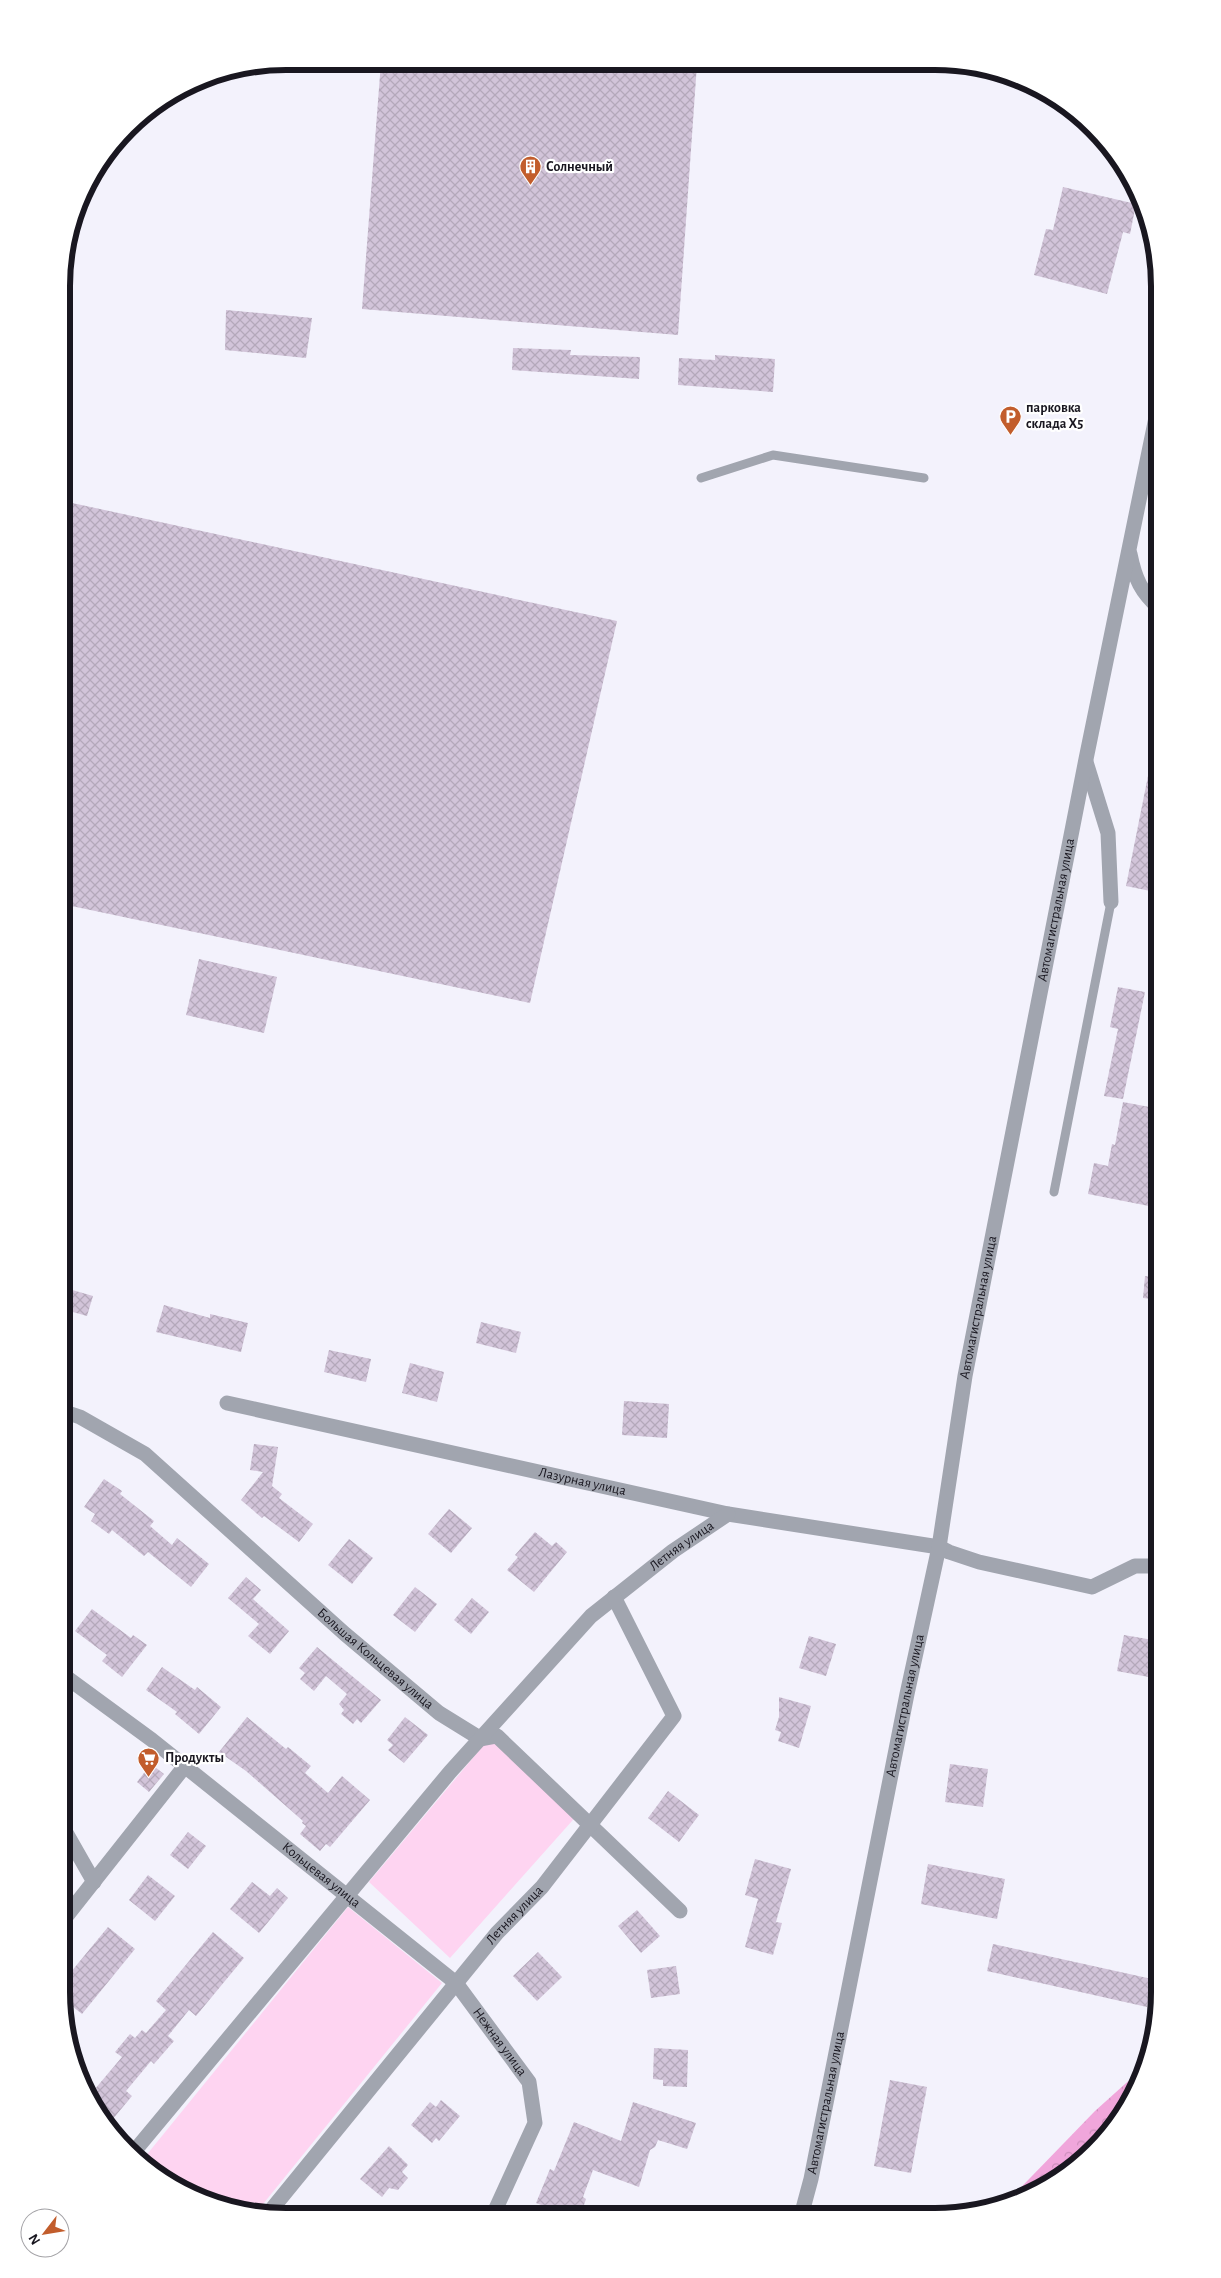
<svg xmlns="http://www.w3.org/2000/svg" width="1221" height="2278" font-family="'Alegreya Sans',sans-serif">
  <defs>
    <pattern id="forest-crowns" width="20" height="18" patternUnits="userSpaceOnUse" patternTransform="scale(1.25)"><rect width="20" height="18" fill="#f0a6db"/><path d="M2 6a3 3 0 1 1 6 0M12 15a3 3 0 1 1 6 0" fill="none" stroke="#cd8ebc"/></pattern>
    <pattern id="building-cross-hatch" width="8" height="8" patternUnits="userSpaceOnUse" patternTransform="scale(1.25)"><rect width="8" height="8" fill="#d2c4d9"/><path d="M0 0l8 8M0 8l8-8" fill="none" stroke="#b4a8ba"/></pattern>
  </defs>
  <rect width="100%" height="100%" fill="#f3f2fc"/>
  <path fill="#fed4f1" d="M498 1728 580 1812 450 1958 369 1882Z
    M348 1907 442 1983 255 2214 187 2194 140 2163Z"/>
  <path fill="url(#forest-crowns)" d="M1145 2066 1143 2078 1113 2129 1060 2179 1003 2206 1095 2111Z"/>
  <path fill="url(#building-cross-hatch)" d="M381 62 697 64 678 335 362 309Z
    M1063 187 1136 204 1130 234 1123 232 1107 294 1034 275 1046 229 1053 230Z
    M226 310 312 318 306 358 225 350Z
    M513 348 571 350 570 355 640 357 639 379 512 370Z
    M715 355 775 359 773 392 678 385 679 358 715 360Z
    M63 501 617 621 530 1003 62 904Z
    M1153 751 1160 752V893L1126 886Z
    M199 959 277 977 264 1033 186 1015Z
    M1118 987 1145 992 1123 1099 1104 1096 1118 1029 1110 1027Z
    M1123 1102 1160 1109 1159 1208 1088 1194 1094 1163 1108 1166 1112 1144 1115 1145Z
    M1145 1276 1159 1278V1300L1143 1298Z
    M62 1287 93 1296 87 1316 62 1309Z
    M164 1305 210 1318V1314L248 1323 241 1352 156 1332Z
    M481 1322 521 1332 516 1353 476 1343Z
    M329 1350 371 1359 366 1382 324 1372Z
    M410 1363 444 1372 437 1402 402 1393Z
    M624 1401 669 1404 667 1438 622 1435Z
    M254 1444 278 1447 272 1486 282 1494 279 1498 313 1524 299 1542 264 1516 262 1518 241 1500 263 1472 250 1470Z
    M104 1479 122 1491 120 1494 154 1521 150 1526 172 1545 177 1538 209 1564 191 1587 148 1552 144 1556 112 1530 109 1534 91 1521 95 1514 84 1507Z
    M449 1509 472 1528 451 1553 428 1534Z
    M535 1532 552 1546 556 1542 567 1552 534 1592 507 1570 518 1557 515 1555Z
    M349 1539 373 1558 352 1584 328 1565Z
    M246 1577 261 1590 253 1599 289 1631 270 1654 248 1636 259 1624 228 1598Z
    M415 1587 437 1604 415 1632 393 1615Z
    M472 1598 489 1612 471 1634 454 1620Z
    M92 1609 131 1638 133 1635 147 1645 122 1677 102 1661 107 1655 75 1631Z
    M1124 1635 1159 1641V1679L1117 1671Z
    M809 1636 836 1644 826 1676 799 1668Z
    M317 1647 381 1700 361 1723 357 1719 353 1724 341 1714 344 1710 339 1704 347 1694 326 1676 314 1691 300 1679 305 1673 299 1668Z
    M162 1667 195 1690 197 1687 221 1707 199 1734 175 1714 177 1712 146 1690Z
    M779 1697 811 1706 799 1748 778 1741 781 1732 775 1730 779 1717Z
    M247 1717 286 1749 288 1747 311 1766 305 1773 328 1793 342 1776 370 1800 330 1847 326 1844 320 1851 300 1834 306 1826 302 1823 303 1821 246 1771 219 1752Z
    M405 1717 428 1735 404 1763 388 1750 393 1745 387 1740Z
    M151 1764 164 1774 149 1792 137 1782Z
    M950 1764 988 1769 983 1807 945 1802Z
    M668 1791 699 1815 679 1842 648 1818Z
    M188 1832 206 1846 188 1869 170 1855Z
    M755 1859 791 1869 776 1922 782 1923 773 1955 745 1947 758 1899 745 1895Z
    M928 1864 1005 1879 997 1919 921 1904Z
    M148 1875 175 1896 155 1921 129 1900Z
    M252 1882 270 1896 277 1888 288 1898 259 1933 230 1909Z
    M637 1910 660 1936 641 1953 618 1926Z
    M108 1927 135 1949 82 2014 62 1998 61 1984Z
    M213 1932 244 1958 196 2016 189 2010 168 2036 174 2041 154 2064 151 2061 126 2091 132 2096 112 2120 108 2117 104 2122 89 2096 122 2057 115 2052 130 2034 135 2038 142 2030 146 2033 166 2010 156 2001Z
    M993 1944 1152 1979 1147 2007 987 1971Z
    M538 1952 562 1977 537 2001 513 1976Z
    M676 1966 680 1994 651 1998 647 1970Z
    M654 2048 688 2050 687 2087 663 2086V2080L653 2079Z
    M890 2080 927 2087 911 2173 874 2166Z
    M441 2100 460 2116 439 2141 436 2138 432 2143 411 2125 430 2102 436 2107Z
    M633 2102 696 2123 687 2149 658 2140 655 2147 650 2150 639 2187 593 2170 583 2197 586 2199 582 2211 573 2207 569 2216 536 2203 550 2169 554 2171 574 2122 621 2141Z
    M389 2146 408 2165 402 2172 408 2178 398 2190 389 2188 382 2197 360 2179Z"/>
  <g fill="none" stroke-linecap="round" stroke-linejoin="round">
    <path stroke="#a1a5af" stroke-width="9" d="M701 478 773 455 924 478
      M1054 1192 1111 902"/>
    <g stroke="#a1a5af" stroke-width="15">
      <path d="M1130 554C1135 579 1141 592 1160 609"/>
      <path d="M1086 762 1108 833 1111 902"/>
      <path id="s1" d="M227 1403 728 1514 939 1547 949 1552 979 1562 1092 1587 1135 1566H1159"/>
      <path id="s2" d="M62 1411 80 1417 145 1454 345 1634 439 1713 481 1739 497 1736 680 1911"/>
      <path id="s3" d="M62 1674 152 1740 456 1983 529 2082 535 2123 493 2215"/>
      <path d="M61 1824 94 1882"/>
      <path d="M61 1923 185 1766"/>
      <path id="s4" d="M132 2154 450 1772 591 1616 673 1551 728 1514"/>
      <path id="s5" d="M267 2215 497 1933 542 1887 674 1716 614 1597"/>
      <path id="s6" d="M801 2216 811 2179 907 1694 939 1547 965 1376 1086 759 1160 398"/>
    </g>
  </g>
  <defs>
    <symbol id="building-pin" viewBox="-11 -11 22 30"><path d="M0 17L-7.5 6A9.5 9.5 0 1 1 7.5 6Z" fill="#c25d2c" stroke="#fff"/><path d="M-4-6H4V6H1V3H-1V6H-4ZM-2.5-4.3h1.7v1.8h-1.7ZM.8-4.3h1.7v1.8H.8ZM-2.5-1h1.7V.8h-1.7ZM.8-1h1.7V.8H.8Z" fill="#fff"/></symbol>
    <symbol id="parking-pin" viewBox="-11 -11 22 30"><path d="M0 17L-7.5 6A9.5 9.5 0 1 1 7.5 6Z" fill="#c25d2c" stroke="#fff"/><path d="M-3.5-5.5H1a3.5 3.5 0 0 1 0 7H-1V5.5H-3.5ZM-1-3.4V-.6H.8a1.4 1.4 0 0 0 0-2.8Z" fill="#fff"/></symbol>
    <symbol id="supermarket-pin" viewBox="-11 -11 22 30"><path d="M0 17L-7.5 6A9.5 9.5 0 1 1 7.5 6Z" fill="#c25d2c" stroke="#fff"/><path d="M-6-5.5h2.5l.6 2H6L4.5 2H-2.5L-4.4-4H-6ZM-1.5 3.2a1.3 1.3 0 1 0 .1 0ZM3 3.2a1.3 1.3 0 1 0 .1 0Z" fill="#fff"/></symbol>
  </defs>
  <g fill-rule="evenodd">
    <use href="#building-pin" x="518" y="154" width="25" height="34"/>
    <use href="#parking-pin" x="998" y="404" width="25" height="34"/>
    <use href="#supermarket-pin" x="136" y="1746" width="25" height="34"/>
  </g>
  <g text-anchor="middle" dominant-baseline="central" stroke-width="4.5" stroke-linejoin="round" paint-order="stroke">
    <g font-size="14" font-weight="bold" fill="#191720" stroke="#fff" text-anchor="start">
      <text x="546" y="167">Солнечный</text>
      <text x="1026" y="408">парковка<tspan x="1026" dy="16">склада X5</tspan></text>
      <text x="165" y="1758">Продукты</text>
    </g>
    <g font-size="14" fill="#191720" stroke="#fff">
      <text stroke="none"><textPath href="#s6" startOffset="1331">Автомагистральная улица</textPath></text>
      <text stroke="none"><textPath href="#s6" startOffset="926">Автомагистральная улица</textPath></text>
      <text stroke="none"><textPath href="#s1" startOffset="364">Лазурная улица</textPath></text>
      <text stroke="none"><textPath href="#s4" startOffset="822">Летняя улица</textPath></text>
      <text stroke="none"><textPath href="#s2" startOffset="402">Большая Кольцевая улица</textPath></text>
      <text stroke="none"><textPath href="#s6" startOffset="521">Автомагистральная улица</textPath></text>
      <text stroke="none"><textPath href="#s3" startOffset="328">Кольцевая улица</textPath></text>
      <text stroke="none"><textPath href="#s5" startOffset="389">Летняя улица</textPath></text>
      <text stroke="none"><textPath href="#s3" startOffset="574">Нежная улица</textPath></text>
      <text stroke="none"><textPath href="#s6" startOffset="116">Автомагистральная улица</textPath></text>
    </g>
  </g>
  <path d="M0 0H1221V2278H0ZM286 70H935A216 216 0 0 1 1151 286V1992A216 216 0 0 1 935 2208H286A216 216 0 0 1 70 1992V286A216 216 0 0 1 286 70Z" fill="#fff" fill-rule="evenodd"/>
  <path fill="none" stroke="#191720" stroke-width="6" d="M286 70H935A216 216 0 0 1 1151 286V1992A216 216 0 0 1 935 2208H286A216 216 0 0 1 70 1992V286A216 216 0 0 1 286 70Z"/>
  <g transform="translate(45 2233) rotate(239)"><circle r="24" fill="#ffffff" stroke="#a3a2a6"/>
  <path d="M0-4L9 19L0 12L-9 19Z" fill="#c25d2c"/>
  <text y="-8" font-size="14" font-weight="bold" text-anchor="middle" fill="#191720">N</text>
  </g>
</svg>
